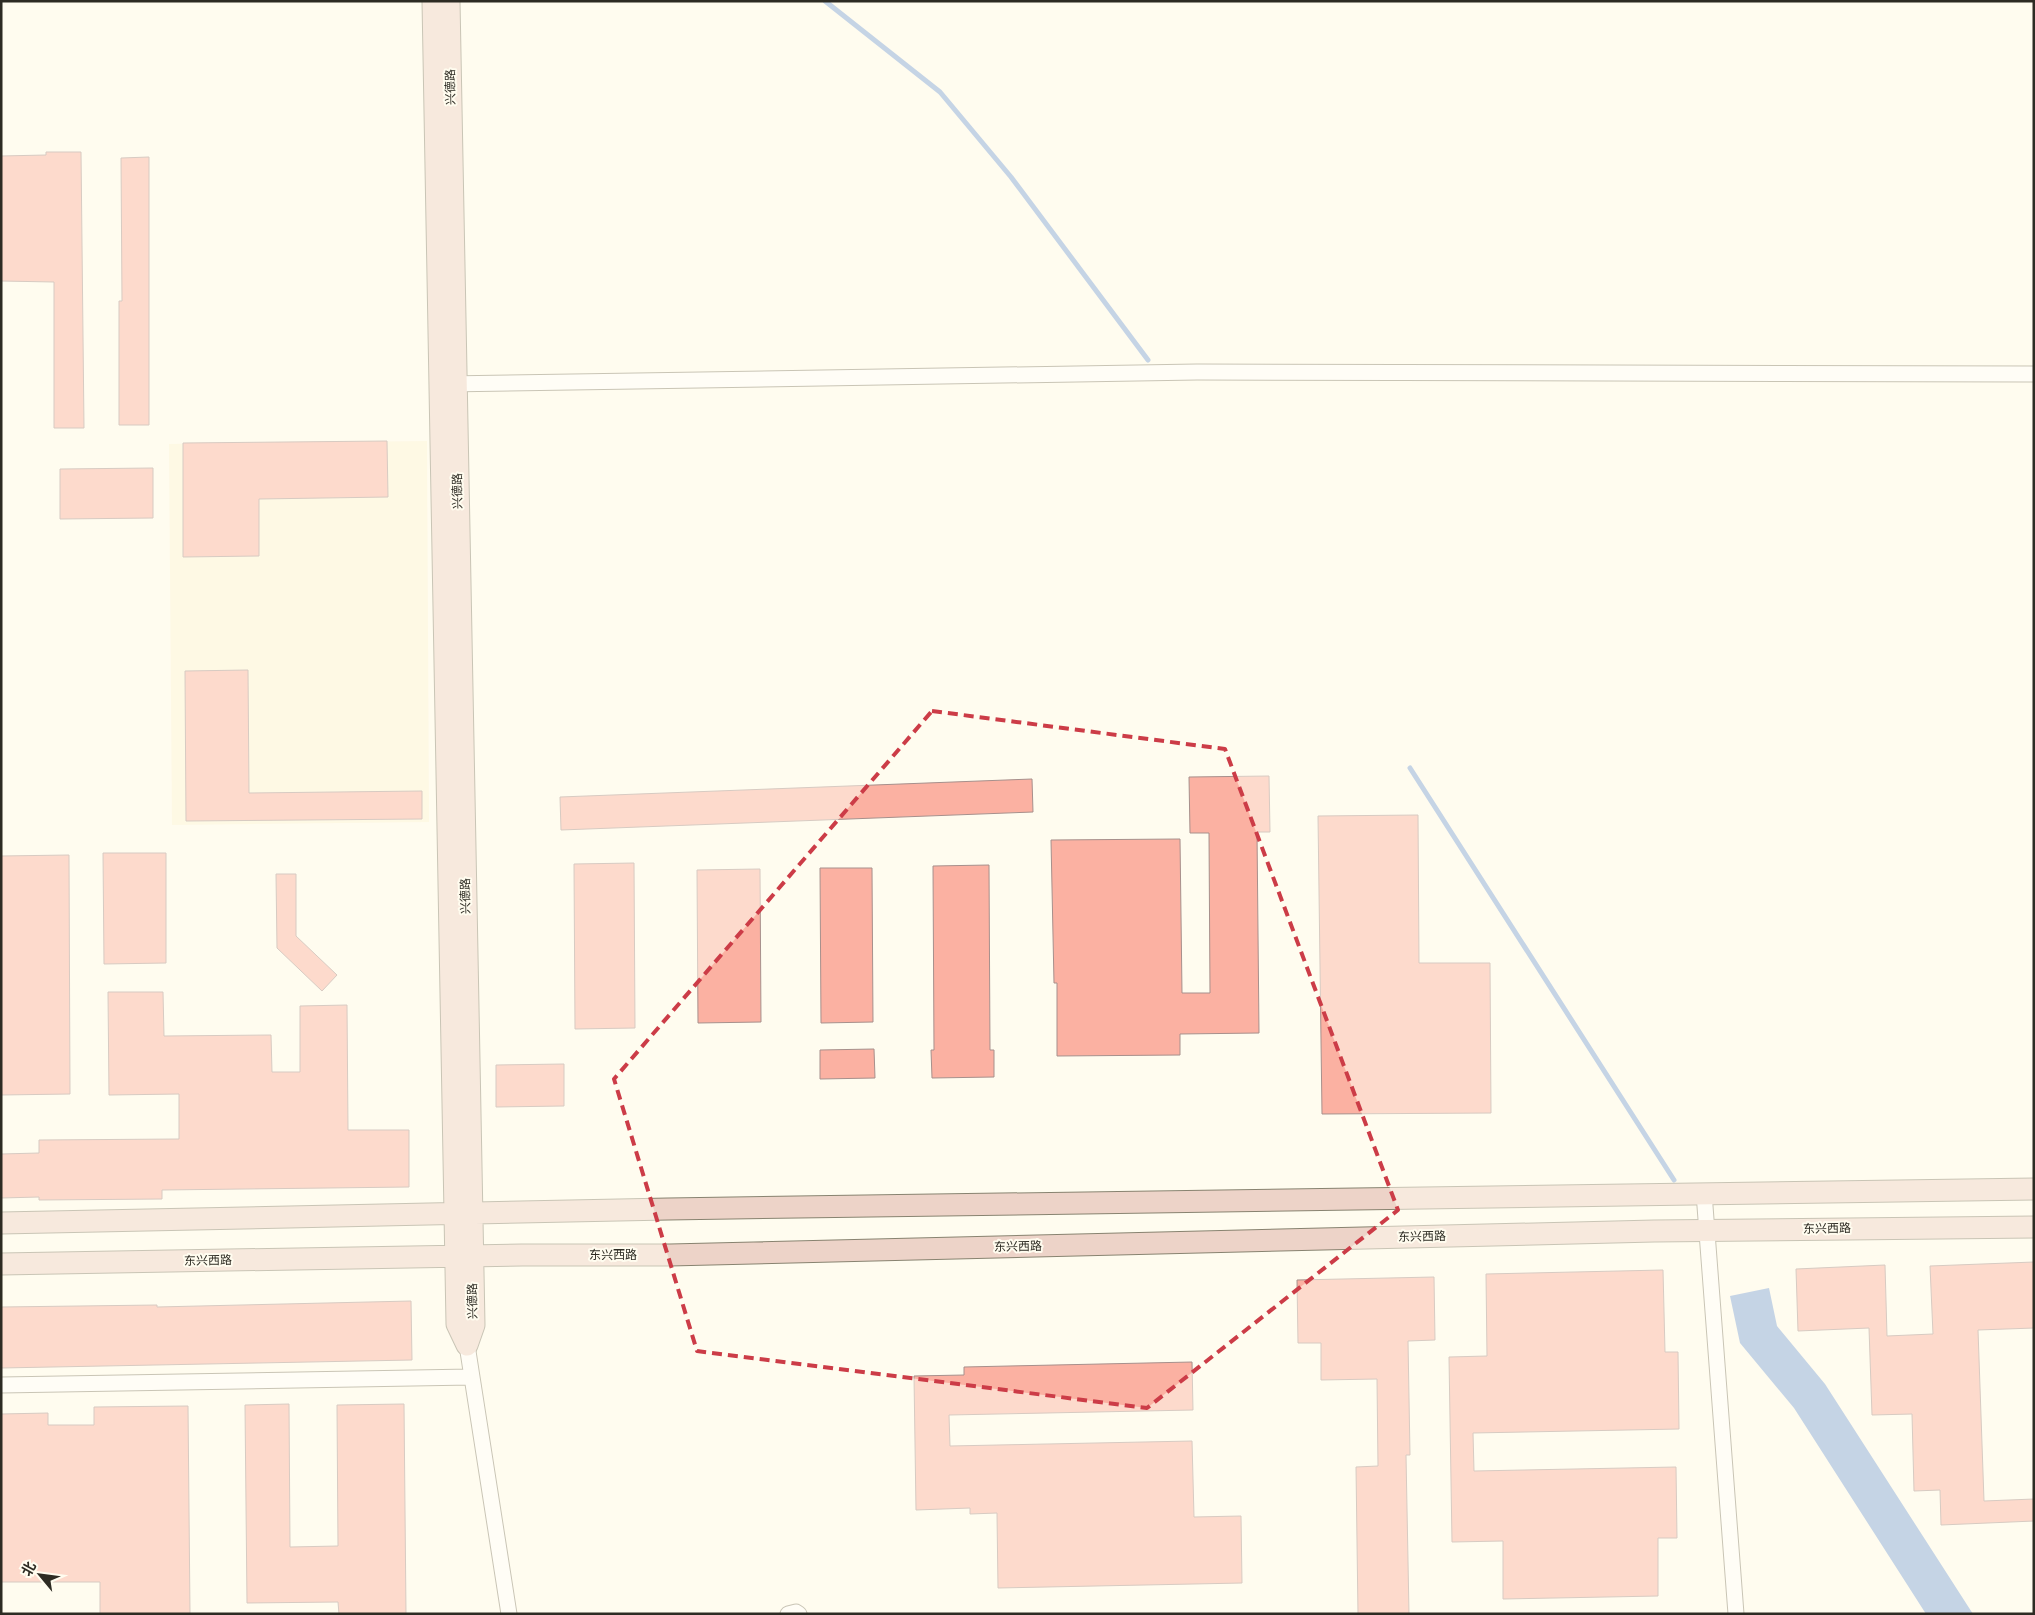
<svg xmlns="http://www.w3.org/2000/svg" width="2035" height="1615" font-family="Signika,'Noto Sans SC',sans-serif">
  <rect width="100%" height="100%" fill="#fffcef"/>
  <path fill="#fcf5d8" d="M427 441 429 822 172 825 169 444Z"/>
  <path fill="#7fa4da" d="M1769 1288 1777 1326 1825 1384 1973 1614H1926L1794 1408 1740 1343 1730 1296Z"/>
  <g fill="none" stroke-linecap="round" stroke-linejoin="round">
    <path stroke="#7fa4da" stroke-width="5" d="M825 1 940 92 1011 177 1148 360
      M1410 768 1674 1180"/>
  </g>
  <path fill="#fbb1a2" stroke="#a7908c" d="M46 152H81L84 428H54V282L1 281V156L46 155Z
    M149 157V425H119V301H122L121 158Z
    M387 441 388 497 259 499V556L183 557V443Z
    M153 468V518L60 519V469Z
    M248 670 249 793 422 791V819L186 821 185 671Z
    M1269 776 1270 832H1257L1259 1033 1180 1034V1055L1057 1056V983H1054L1051 840 1180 839 1182 993H1210L1209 833H1190L1189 777Z
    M1032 779 1033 812 561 830 560 797Z
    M1418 815 1419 963H1490L1491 1113 1322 1114 1318 816Z
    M103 853H166V963L104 964Z
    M69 855 70 1094 1 1095V856Z
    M634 863 635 1028 575 1029 574 864Z
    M989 865 990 1050H994V1077L932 1078 931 1050H934L933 866Z
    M820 868H872L873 1022 821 1023Z
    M760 869 761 1022 698 1023 697 870Z
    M276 874H296V936L337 975 322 991 277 948Z
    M108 992H163L164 1036 271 1035 272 1072H300V1006L347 1005 348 1130H409V1187L162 1190V1199L39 1200V1197L1 1198V1154L39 1153V1140L179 1139V1094L109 1095Z
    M874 1049 875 1078 820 1079V1050Z
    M564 1064V1106L496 1107V1065Z
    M2034 1262V1328L1978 1330 1984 1501 2034 1499V1521L1941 1525 1940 1490 1914 1491 1912 1414 1872 1415 1869 1328 1798 1331 1796 1269 1885 1265 1887 1336 1933 1334 1930 1266Z
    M1663 1270 1665 1352H1678L1679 1429 1473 1433 1474 1471 1676 1467 1677 1538H1658V1596L1503 1599V1541L1452 1542 1449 1357 1487 1356 1486 1274Z
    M1434 1277 1435 1340 1408 1341 1410 1455H1406L1409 1614H1358L1356 1467 1378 1466 1377 1379 1321 1380V1343H1298L1297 1280Z
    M411 1301 412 1360 1 1368V1307L157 1305V1307Z
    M1192 1362 1193 1410 949 1415 950 1446 1192 1441 1194 1517 1241 1516 1242 1583 998 1588 997 1513 970 1514V1508L916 1510 914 1376 964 1375V1367Z
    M289 1404 290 1547 338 1546 337 1405 404 1404 406 1614H339L338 1602 247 1603 245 1405Z
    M188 1406 190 1614H100V1582H1V1414L48 1413V1425H94V1407Z"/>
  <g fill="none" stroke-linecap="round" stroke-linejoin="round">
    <defs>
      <path id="street" d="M446 384 1197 372 2034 374
        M1704 1193 1736 1614
        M467 1345 509 1614
        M1 1385 471 1377
        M788 1614 796 1612 799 1614"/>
      <path id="secondary" d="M433 1 457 1324 467 1345
        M449 1 474 1325 467 1345
        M1 1223 668 1209 2034 1189
        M1 1264 522 1255H670L1654 1231 2034 1227"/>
    </defs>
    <use href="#street" stroke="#888370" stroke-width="17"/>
    <use href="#secondary" stroke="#888370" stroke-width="23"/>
    <use href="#street" stroke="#fff" stroke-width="15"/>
    <use href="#secondary" stroke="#edd3c8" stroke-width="21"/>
  </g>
  <path d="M0 0H2035V1615H0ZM932 711 1225 749 1398 1210 1147 1408 697 1351 614 1079Z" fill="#fffcef" fill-opacity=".55" fill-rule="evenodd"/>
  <path fill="none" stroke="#cc3c47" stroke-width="4" stroke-dasharray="10 6" stroke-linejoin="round" d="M932 711 1225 749 1398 1210 1147 1408 697 1351 614 1079Z"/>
  <g text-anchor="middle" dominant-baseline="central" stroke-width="4" stroke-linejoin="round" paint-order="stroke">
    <g font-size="12" fill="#2d2b23" stroke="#fffcef">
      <text transform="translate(451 87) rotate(-91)">兴德路</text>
      <text transform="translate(458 491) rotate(-91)">兴德路</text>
      <text transform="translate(466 896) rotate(-91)">兴德路</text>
      <text transform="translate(1827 1229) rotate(-1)">东兴西路</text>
      <text transform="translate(1422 1237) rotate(-1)">东兴西路</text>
      <text transform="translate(1018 1247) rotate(-1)">东兴西路</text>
      <text x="613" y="1255">东兴西路</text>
      <text transform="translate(208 1261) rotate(-1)">东兴西路</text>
      <text transform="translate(473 1301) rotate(-91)">兴德路</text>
    </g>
  </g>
  <rect width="2035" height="1615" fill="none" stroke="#2d2b23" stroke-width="5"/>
  <g transform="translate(40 1575) rotate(299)" stroke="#fffcef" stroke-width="4" paint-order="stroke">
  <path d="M0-4L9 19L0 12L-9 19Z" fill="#2d2b23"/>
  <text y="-8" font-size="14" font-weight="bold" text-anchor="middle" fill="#2d2b23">北</text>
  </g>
</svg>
